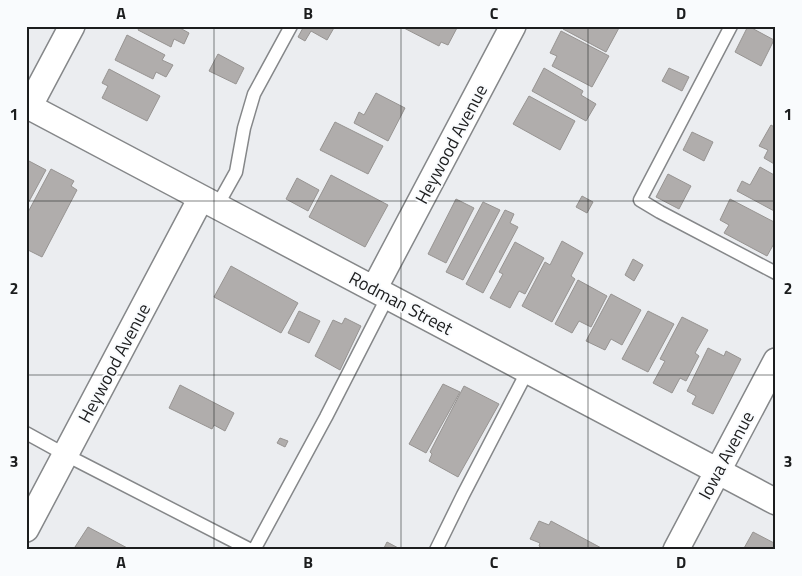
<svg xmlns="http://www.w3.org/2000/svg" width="802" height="576" font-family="'Titillium Web',sans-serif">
  <rect width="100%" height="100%" fill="#ebedf0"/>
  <path fill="#b0adac" stroke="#979492" d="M140 26H181L180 28 189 33 184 44 174 39 171 47 138 30Z
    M304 26H335L327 40 311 31 305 41 298 37Z
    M400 26H458L448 45 441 42 439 46Z
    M564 26H620L606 52 563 29Z
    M748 26 774 40 761 66 735 52Z
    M561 31 609 56 592 87 552 66 557 56 550 53Z
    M127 35 165 55 162 60 173 65 166 77 156 72 153 79 115 60Z
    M218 54 244 68 236 84 209 71Z
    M544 68 583 91 581 95 596 104 586 121 532 91Z
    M669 68 689 77 682 91 662 81Z
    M109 69 160 96 147 121 102 98 108 86 102 83Z
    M376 93 405 108 388 141 354 123 359 112 364 115Z
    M529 96 575 121 560 150 513 124Z
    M335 122 383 146 368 174 320 150Z
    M771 125 776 128V165L764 158 768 150 759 146Z
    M692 132 713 142 704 161 683 150Z
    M29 161 46 170 26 207V165Z
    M760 167 776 176V212L737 191 742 181 750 185Z
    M51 169 74 181 71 186 77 190 42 257 26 249V216Z
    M668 174 691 186 679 209 656 197Z
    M331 175 388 205 365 247 309 217Z
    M297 178 319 190 308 211 286 199Z
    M582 196 593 202 587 213 576 207Z
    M456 199 474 208 446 263 428 254Z
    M730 199 776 223V240L767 256 724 233 729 225 720 220Z
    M483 202 500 210 463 280 446 272Z
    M505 210 514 214 510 223 518 227 483 293 466 284Z
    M562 241 583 253 571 276 575 279 552 322 522 306 545 262 550 265Z
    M515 242 544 258 525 294 519 291 510 308 490 298 503 274 499 272Z
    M633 259 643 265 634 281 625 275Z
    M231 266 298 303 281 333 214 297Z
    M578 280 607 296 591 327 579 321 572 333 555 324Z
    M611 294 641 310 622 345 611 339 605 350 586 341Z
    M299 311 320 321 309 343 288 333Z
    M648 311 674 324 648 372 622 359Z
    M682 317 708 330 695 353 699 356 686 381 680 378 672 393 653 383 665 361 660 359Z
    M345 318 361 326 340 370 315 356 333 320 342 324Z
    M708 348 724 356 726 351 741 359 713 414 692 404 696 396 687 391Z
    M443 384 460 392 426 453 409 444Z
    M180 385 234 413 225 431 214 425 212 429 169 408Z
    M464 386 499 404 458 477 429 461 432 454 430 452Z
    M280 438 288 441 285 447 277 443Z
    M539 521 549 525 551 521 605 550H561L557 548 556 550H545L539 546 540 543 530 539Z
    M88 527 131 550H73Z
    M753 532 776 544V550H743Z
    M387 542 402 550H383Z"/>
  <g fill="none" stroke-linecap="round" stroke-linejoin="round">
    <defs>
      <path id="service" d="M731 26 640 200 660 212 776 273
        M217 206 236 172 244 128 254 94 291 26
        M26 433 66 455 251 550
        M254 550 326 417 388 296
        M436 550 463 495 528 370"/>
      <path id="minor" d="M26 105 776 502
        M29 107 72 26
        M374 289 513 26
        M26 529 201 198
        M676 550 776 361"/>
    </defs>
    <use href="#service" stroke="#858789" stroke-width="15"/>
    <use href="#minor" stroke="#858789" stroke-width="28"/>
    <use href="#service" stroke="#fff" stroke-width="12"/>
    <use href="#minor" stroke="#fff" stroke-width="25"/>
  </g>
  <path fill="none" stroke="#1c1d1e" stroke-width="1" stroke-opacity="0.55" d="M214 26V550M401 26V550M588 26V550M26 201H776M26 375H776"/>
  <g text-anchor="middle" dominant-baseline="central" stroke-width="4" stroke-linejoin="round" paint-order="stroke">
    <g font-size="18" fill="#1c1d1e" stroke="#f9fbfd">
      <text transform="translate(451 144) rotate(-62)">Heywood Avenue</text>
      <text transform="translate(401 303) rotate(28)">Rodman Street</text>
      <text transform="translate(114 363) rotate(-62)">Heywood Avenue</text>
      <text transform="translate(726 455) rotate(-62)">Iowa Avenue</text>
    </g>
  </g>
  <rect width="802" height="576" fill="none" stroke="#f9fbfd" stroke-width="55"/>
  <rect x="28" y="28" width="746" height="520" fill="none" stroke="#1c1d1e" stroke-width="2"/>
  <g font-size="16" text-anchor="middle" font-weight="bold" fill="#1c1d1e">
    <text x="121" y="19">A</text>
    <text x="308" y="19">B</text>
    <text x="494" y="19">C</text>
    <text x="681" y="19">D</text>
    <text x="14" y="120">1</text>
    <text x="788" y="120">1</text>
    <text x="14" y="294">2</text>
    <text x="788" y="294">2</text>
    <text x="14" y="467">3</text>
    <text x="788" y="467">3</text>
    <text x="121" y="568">A</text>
    <text x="308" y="568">B</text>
    <text x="494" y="568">C</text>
    <text x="681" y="568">D</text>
  </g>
</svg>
